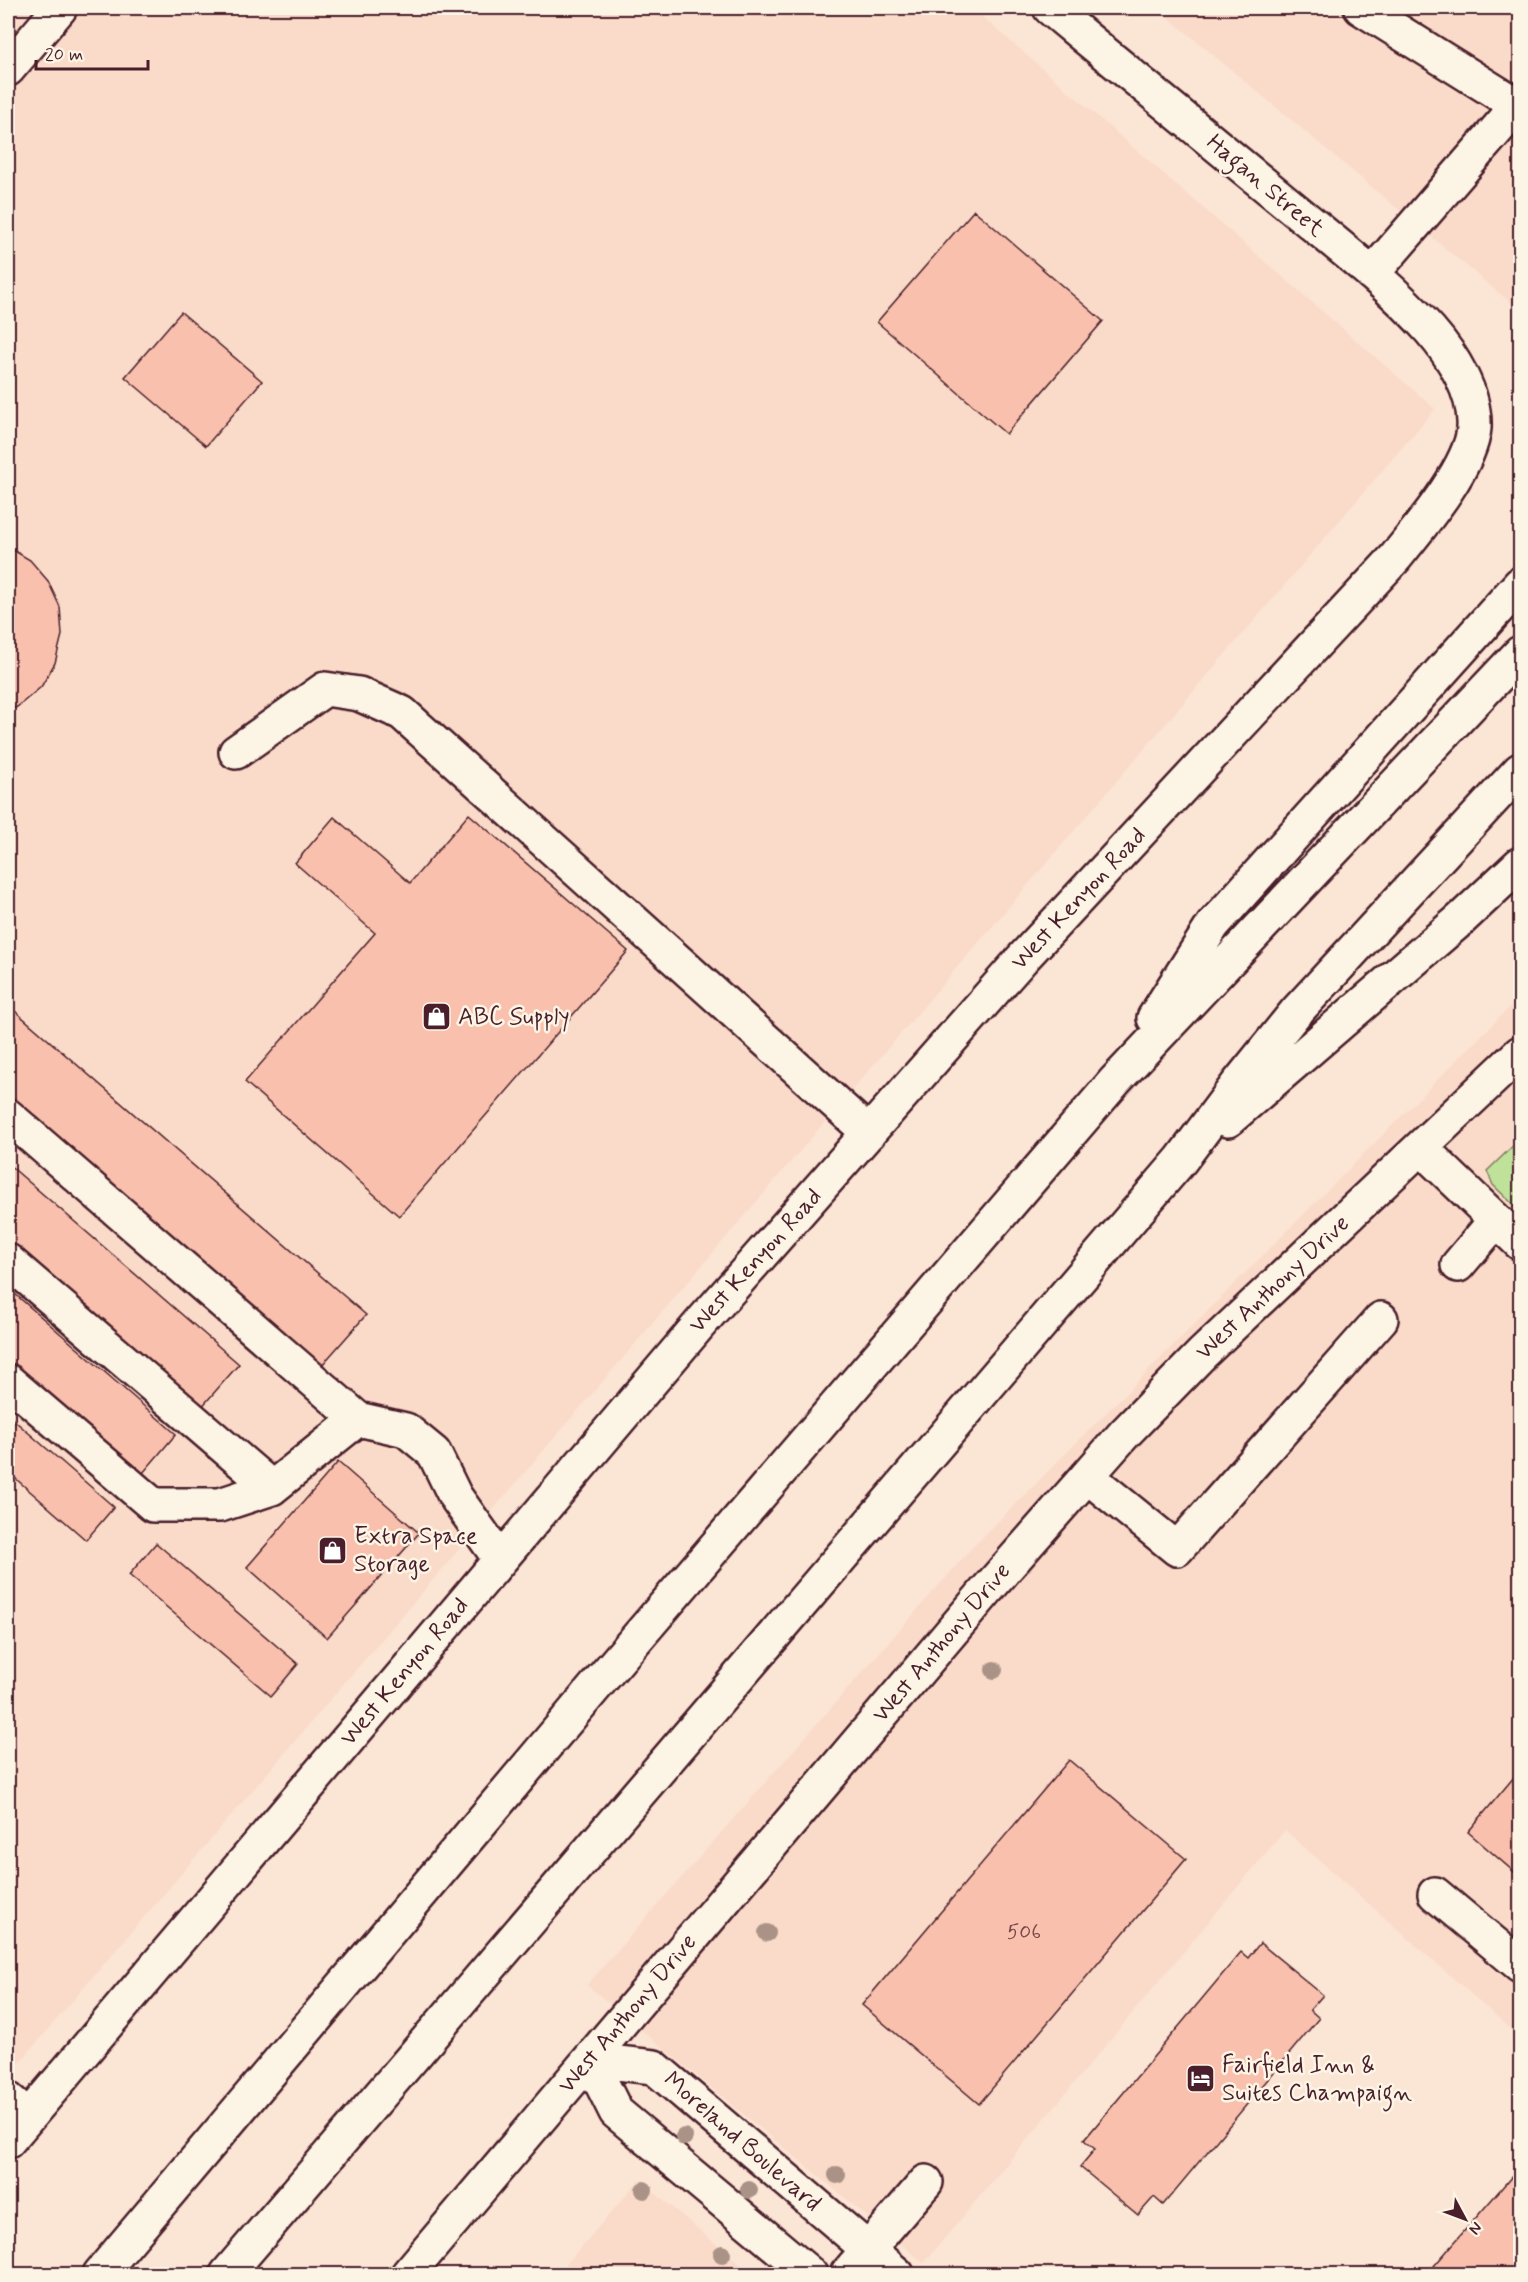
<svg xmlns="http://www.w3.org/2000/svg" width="1528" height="2282" font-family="Mynerve,sans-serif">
  <rect width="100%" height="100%" fill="#fbe5d4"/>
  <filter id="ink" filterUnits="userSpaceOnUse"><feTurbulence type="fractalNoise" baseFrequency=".0167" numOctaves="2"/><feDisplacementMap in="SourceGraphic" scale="12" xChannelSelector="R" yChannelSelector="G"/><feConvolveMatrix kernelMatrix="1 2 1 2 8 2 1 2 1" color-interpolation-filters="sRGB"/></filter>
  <g filter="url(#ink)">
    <path fill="#fadac8" d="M8 8H972L1435 409 8 2076V864L16 854 8 846Z
      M1157 8H1520V299L1516 307Z
      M1520 997V2037L1285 1830 924 2263 587 1985 972 1548Z
      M639 2180 752 2274H558Z"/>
    <path fill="#bfe19a" stroke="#848062" stroke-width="1.5" d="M1520 1139V1211L1493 1185 1487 1171Z"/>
    <path fill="#f9c1ad" stroke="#4a1f2b" stroke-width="1.5" d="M974 210 1103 321 1006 434 877 322Z
      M181 312 262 381 206 446 125 377Z
      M8 547 30 560 48 581 60 607 62 635 55 663 41 687 17 707 8 710Z
      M469 814 628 951 399 1216 245 1082 375 933 295 863 334 817 410 883Z
      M8 1005 366 1315 315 1373 8 1107Z
      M8 1164 239 1364 200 1409 8 1243Z
      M8 1288 176 1434 137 1480 8 1367Z
      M8 1415 114 1507 86 1540 8 1472Z
      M338 1462 419 1533 327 1638 247 1567Z
      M156 1543 298 1664 271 1696 129 1575Z
      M1069 1760 1186 1859 979 2104 862 2005Z
      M1520 1770V1877L1468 1832Z
      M1260 1943 1323 1995 1310 2010 1319 2018 1163 2205 1154 2197 1138 2215 1080 2167 1095 2149 1084 2140 1241 1952 1248 1958Z
      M1520 2167V2274H1427Z"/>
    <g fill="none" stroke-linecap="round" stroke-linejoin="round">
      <defs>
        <path id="minor" d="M1361 8 1518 106
          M8 69 60 8
          M1372 274 1520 103
          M236 752 325 689 359 694 402 713 869 1133
          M8 1116 358 1419 406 1430 434 1453 455 1496 500 1559
          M1421 1148 1520 1243
          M8 1261 272 1488
          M1458 1265 1496 1220
          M8 1381 153 1505H220L272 1488 358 1419
          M1087 1476 1177 1549 1381 1319
          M1435 1894 1520 1965
          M590 2060 654 2067 897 2274
          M590 2060 616 2112 810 2274
          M8 2099 28 2116
          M8 2141 699 1325 1022 959 1395 558C1420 527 1471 467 1474 428 1476 393 1452 355 1430 330 1388 283 1336 244 1288 204 1209 139 1129 74 1050 8
          M408 2274 986 1591 1125 1433 1202 1354 1520 1053
          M847 2274 926 2182"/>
        <path id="highway" d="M1154 1018 1213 925 1520 584
          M1228 1120 1460 920 1520 864
          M100 2274 600 1681 1115 1081 1520 653
          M227 2274 1181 1160 1237 1085 1296 1012 1520 770"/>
      </defs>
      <use href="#minor" stroke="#4a1f2b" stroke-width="38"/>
      <use href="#highway" stroke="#4a1f2b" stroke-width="38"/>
      <use href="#minor" stroke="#fcf5e5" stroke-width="33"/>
      <use href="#highway" stroke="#fcf5e5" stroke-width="33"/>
    </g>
    <g fill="#aa9386">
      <circle cx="994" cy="1670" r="9"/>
      <circle cx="767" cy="1933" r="9"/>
      <circle cx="684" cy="2137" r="9"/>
      <circle cx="837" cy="2175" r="9"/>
      <circle cx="644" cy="2190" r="9"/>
      <circle cx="749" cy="2190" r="9"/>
      <circle cx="722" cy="2254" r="9"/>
    </g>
  </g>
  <defs>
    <symbol id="shop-square" viewBox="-11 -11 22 22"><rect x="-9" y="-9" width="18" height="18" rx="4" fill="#4a1f2b" stroke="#fcf5e5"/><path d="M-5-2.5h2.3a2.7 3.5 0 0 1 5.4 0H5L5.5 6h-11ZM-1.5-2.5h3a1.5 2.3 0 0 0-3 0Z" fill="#fff"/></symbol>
    <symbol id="hotel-square" viewBox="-11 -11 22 22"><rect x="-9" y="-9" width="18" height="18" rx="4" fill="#4a1f2b" stroke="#fcf5e5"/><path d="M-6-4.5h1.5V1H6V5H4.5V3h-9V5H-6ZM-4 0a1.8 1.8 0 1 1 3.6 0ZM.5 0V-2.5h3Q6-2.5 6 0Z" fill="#fff"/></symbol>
  </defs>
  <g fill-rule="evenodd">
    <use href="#shop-square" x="420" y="1000" width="33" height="33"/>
    <use href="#shop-square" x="316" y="1534" width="33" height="33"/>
    <use href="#hotel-square" x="1184" y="2062" width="33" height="33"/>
  </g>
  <g text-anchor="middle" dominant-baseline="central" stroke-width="5" stroke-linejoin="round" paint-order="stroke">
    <g font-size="21" fill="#76484c">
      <text x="1024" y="1932">506</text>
    </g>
    <g font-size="24" fill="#4a1f2b" stroke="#fcf5e5">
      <text transform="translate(1265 186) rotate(40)">Hagan Street</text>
      <text transform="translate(1079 899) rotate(-47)">West Kenyon Road</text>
      <text transform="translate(756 1261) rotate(-48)">West Kenyon Road</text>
      <text transform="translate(1273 1288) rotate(-43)">West Anthony Drive</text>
      <text transform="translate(942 1643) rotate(-50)">West Anthony Drive</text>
      <text transform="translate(405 1672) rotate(-50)">West Kenyon Road</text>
      <text transform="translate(628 2014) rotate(-50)">West Anthony Drive</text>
      <text transform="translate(742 2142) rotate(41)">Moreland Boulevard</text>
    </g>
    <g font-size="24" fill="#4a1f2b" stroke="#fcf5e5" text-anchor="start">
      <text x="458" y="1017">ABC Supply</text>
      <text x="354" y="1536">Extra Space<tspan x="354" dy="28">Storage</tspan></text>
      <text x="1222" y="2065">Fairfield Inn &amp;<tspan x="1222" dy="28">Suites Champaign</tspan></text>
    </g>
  </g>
  <rect width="1528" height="2282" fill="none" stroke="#fcf5e5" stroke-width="30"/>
  <rect x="15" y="15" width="1498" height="2252" fill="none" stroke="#4a1f2b" stroke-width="2" filter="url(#ink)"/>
  <g transform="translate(1465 2219) rotate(131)" stroke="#fcf5e5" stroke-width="4.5" paint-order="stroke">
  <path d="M0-4.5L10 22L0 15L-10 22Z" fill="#4a1f2b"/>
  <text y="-9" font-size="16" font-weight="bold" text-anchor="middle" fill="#4a1f2b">N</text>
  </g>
  <path d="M36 60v9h112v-9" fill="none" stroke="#4a1f2b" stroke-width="3"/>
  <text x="45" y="60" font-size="18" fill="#4a1f2b" stroke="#fcf5e5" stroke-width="4.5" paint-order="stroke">20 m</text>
</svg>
